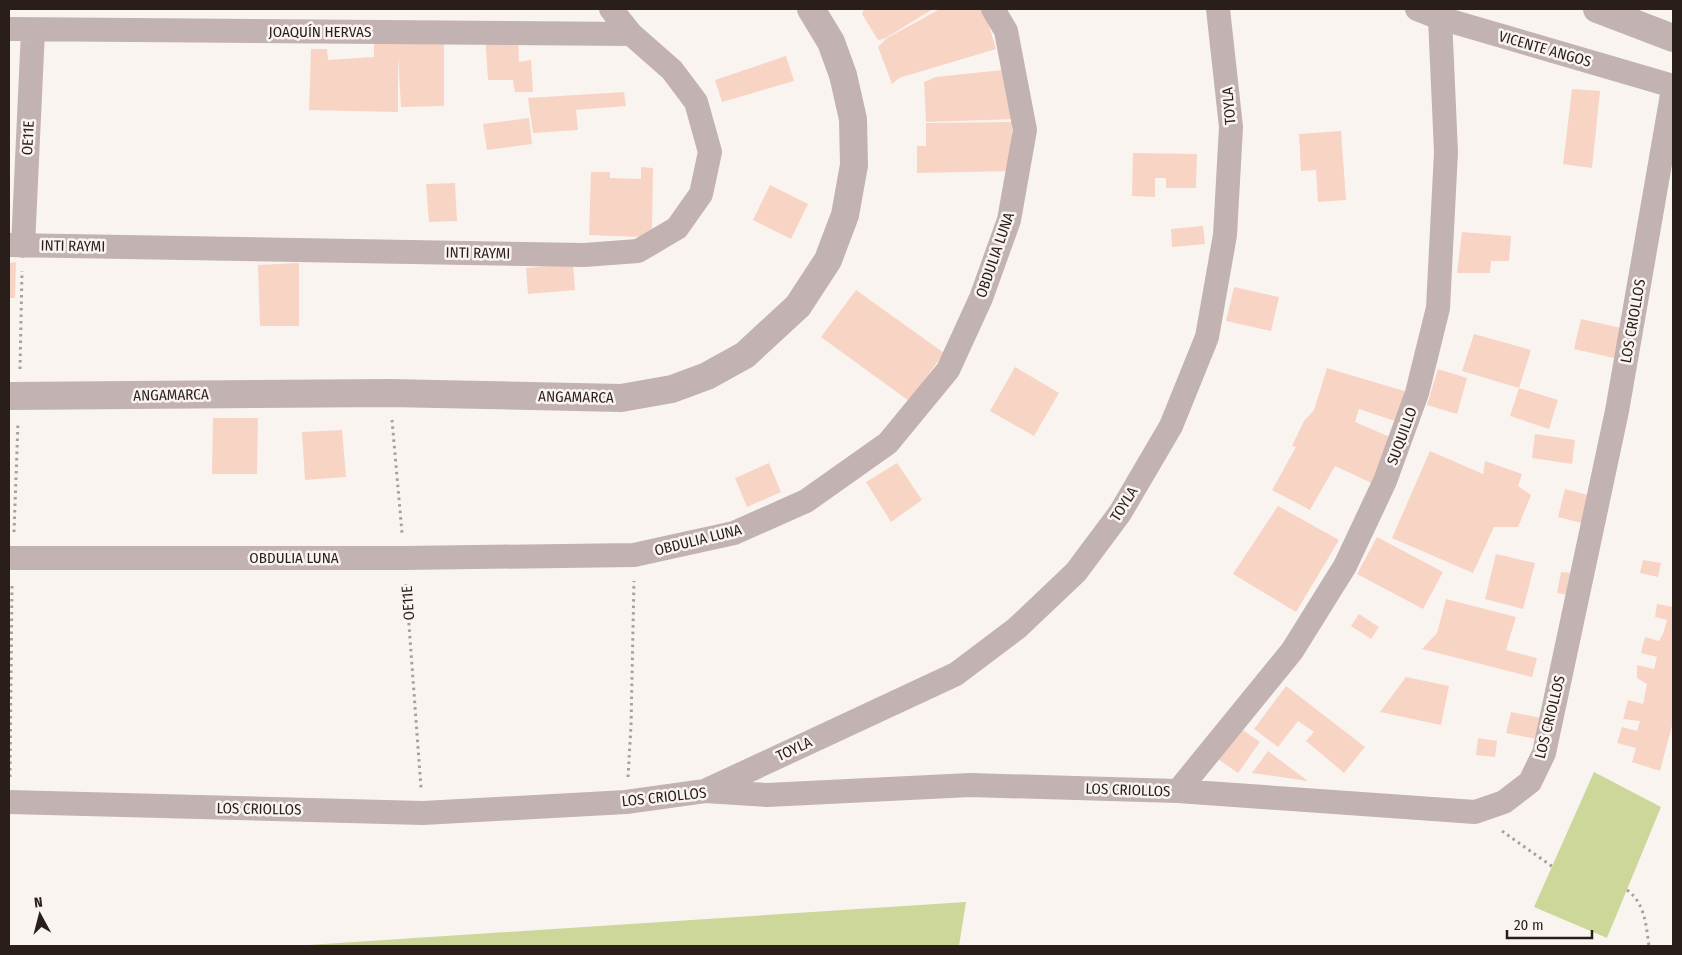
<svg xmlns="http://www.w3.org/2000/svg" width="1682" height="955" font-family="'Fira Sans Condensed',sans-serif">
  <rect width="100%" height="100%" fill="#faf4f1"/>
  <path fill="#cdd79a" d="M1594 772 1661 807 1607 938 1534 907Z
    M966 902 959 946H293Z"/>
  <path fill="#f8d4c4" d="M864 9H933L884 39 878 40 862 14Z
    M940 9H984L996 49 899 78 892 84 878 47 887 38Z
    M518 33 519 62 531 60 533 92H515L513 80H488L485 35Z
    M444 41V106L401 107 398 56V112L309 110 311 49H327L328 60 374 57V43Z
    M786 56 794 81 722 102 715 80Z
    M1012 69 1018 119 926 122 924 82 936 77Z
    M1572 89 1600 91 1592 168 1563 164Z
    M624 92 626 106 576 110 578 130 533 133 528 98Z
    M529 118 532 144 487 150 483 124Z
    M1012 122V171L917 173V146H926V123Z
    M1341 131 1346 200 1318 202 1316 170 1301 171 1299 134Z
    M1133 153 1197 154 1196 188H1166V178H1155V197L1132 196Z
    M641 167 653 168 652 232 641 237 589 235 591 172H610V178L641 179Z
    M455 183 457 221 429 222 426 184Z
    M770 185 808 204 791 239 753 220Z
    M1203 226 1205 244 1172 247 1171 229Z
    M1462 232 1511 236 1509 261H1491L1490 273H1457Z
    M16 262 15 298H9V263Z
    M299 263V326H260L258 265Z
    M573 264 575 290 528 294 526 268Z
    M1234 287 1279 297 1271 331 1226 321Z
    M856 290 944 353 909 401 821 337Z
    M1581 319 1621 328 1614 358 1574 349Z
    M1474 334 1531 350 1519 388 1462 371Z
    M1015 367 1059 393 1034 436 990 411Z
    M1327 368 1411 393 1401 423 1359 409 1355 422 1397 440 1378 486 1335 466 1310 510 1272 490 1296 447 1292 446 1304 421 1314 410Z
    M1438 369 1467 378 1457 414 1427 405Z
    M1519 388 1558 400 1549 429 1510 416Z
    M213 418H258L257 474H212Z
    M342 430 346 477 305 480 302 432Z
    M1535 434 1575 440 1572 464 1532 458Z
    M1430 451 1483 474 1485 461 1522 474 1518 486 1531 495 1518 527H1494L1473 573 1392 538Z
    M769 463 781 492 747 507 735 478Z
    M897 463 922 500 891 522 866 482Z
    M1565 489 1592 496 1586 524 1558 517Z
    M1278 506 1339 540 1296 612 1233 574Z
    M1377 537 1443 572 1423 609 1357 574Z
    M1496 554 1535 563 1523 609 1485 599Z
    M1643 560 1661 563 1658 577 1640 573Z
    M1561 572 1572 573 1568 595 1557 593Z
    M1446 599 1516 617 1506 650 1537 658 1532 677 1422 649 1437 633Z
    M1657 604 1673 607V722L1660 771 1632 762 1636 748 1617 743 1622 727 1637 731 1640 721 1623 719 1628 700 1643 704 1647 684 1637 678V665L1654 669 1657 657 1641 653 1645 637 1659 641 1663 634 1667 620 1655 617Z
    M1359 614 1379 627 1371 639 1351 626Z
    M1406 677 1449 686 1441 725 1380 712Z
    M1286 686 1365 747 1344 773 1306 741 1314 732 1298 721 1278 747 1254 729Z
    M1511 712 1541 718 1536 739 1506 733Z
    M1240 728 1260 742 1238 773 1218 759Z
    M1478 738 1497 741 1495 757 1476 755Z
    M1268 751 1308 781 1252 773Z"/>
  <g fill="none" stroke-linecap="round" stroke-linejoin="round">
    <path stroke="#a79f9b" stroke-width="3" stroke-dasharray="2.5 4" stroke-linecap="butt" d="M20 369 22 271
      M392 420 402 533
      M14 532 18 423
      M406 584 421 788
      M10 777 12 583
      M628 777 631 726 634 581
      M1502 831 1553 867
      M1627 890C1645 903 1646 925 1649 946"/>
    <path stroke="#c2b2b2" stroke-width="24" d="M1417 9 1440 18 1673 86
      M9 29 631 34
      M9 245 584 255 638 251 677 228 701 194 710 152 696 102 672 70 631 34 611 9
      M23 246 33 31
      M9 558H404L634 555 734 533 806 501 888 443 948 370 981 298 1009 220 1025 130 1006 31 993 9
      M707 790 956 674 1017 628 1076 572 1120 513 1171 426 1207 337 1225 235 1231 127 1218 9
      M1178 791 1292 651 1345 566 1385 481 1417 393 1438 308 1446 152 1440 18
      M9 802 423 813 626 802 705 791 767 795 970 785 1178 791 1475 812 1504 802 1530 782 1544 753 1617 411 1673 89"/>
    <path stroke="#c2b2b2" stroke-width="28" d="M1597 9 1673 38
      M9 396 390 393 621 398 672 389 707 376 745 355 798 306 828 260 845 215 854 165 853 119 843 75 831 42 811 9"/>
  </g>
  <g text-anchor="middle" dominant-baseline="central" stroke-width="5" stroke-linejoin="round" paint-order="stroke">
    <g font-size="15" fill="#291e19" stroke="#faf4f1">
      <text x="320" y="32">JOAQUÍN HERVAS</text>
      <text transform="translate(1545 49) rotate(16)">VICENTE ANGOS</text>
      <text transform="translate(1229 106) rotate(-95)">TOYLA</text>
      <text transform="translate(28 138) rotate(-87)">OE11E</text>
      <text transform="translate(73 246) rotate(1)">INTI RAYMI</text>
      <text transform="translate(478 253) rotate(1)">INTI RAYMI</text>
      <text transform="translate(995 255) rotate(-71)">OBDULIA LUNA</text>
      <text transform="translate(1633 321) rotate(-80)">LOS CRIOLLOS</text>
      <text transform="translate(171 395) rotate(-1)">ANGAMARCA</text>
      <text transform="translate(576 397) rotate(1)">ANGAMARCA</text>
      <text transform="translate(1402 436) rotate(-70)">SUQUILLO</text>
      <text transform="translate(1124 504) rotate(-58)">TOYLA</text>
      <text transform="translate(698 540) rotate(-14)">OBDULIA LUNA</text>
      <text x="294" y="558">OBDULIA LUNA</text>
      <text transform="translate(408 603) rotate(-94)">OE11E</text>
      <text transform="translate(1550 717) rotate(-76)">LOS CRIOLLOS</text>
      <text transform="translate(794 749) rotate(-25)">TOYLA</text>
      <text transform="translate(1128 790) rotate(2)">LOS CRIOLLOS</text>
      <text transform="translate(664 797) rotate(-6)">LOS CRIOLLOS</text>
      <text transform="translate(259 809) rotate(1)">LOS CRIOLLOS</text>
    </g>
  </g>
  <rect width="1682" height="955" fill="none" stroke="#291e19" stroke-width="20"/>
  <g transform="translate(40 915) rotate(353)" stroke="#faf4f1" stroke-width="4" paint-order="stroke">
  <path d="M0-4L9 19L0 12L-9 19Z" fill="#291e19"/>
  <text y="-8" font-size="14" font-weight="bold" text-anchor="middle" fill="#291e19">N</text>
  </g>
  <path d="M1507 930v8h85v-8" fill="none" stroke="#291e19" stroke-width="2.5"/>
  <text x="1514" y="930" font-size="15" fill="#291e19" stroke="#faf4f1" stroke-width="4" paint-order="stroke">20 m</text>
</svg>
